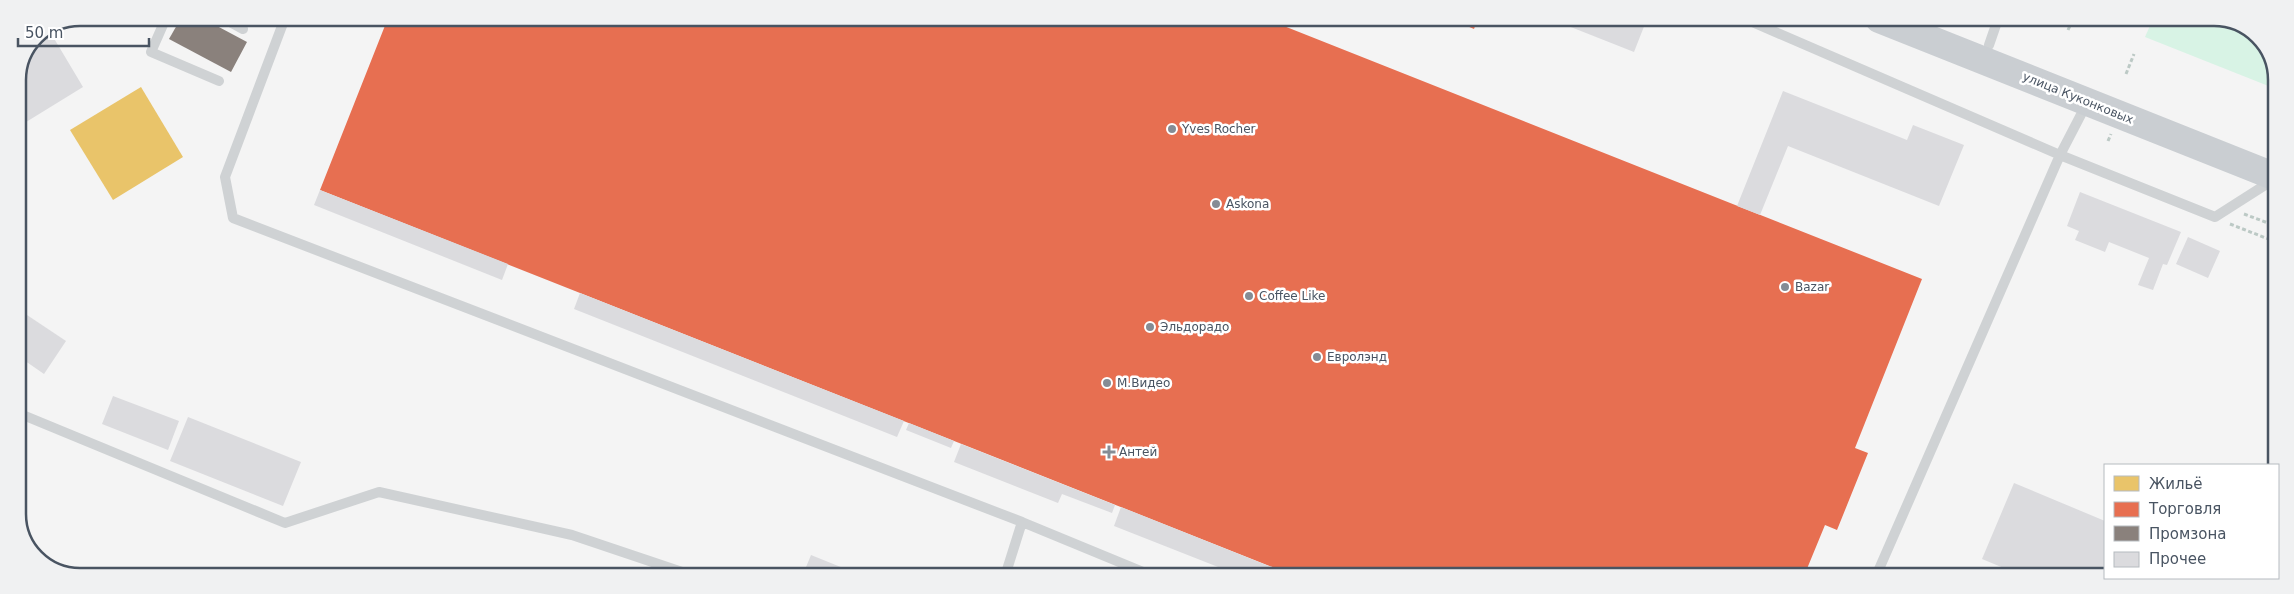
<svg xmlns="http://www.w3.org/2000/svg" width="2294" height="594" font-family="'DejaVu Sans',sans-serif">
  <rect width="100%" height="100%" fill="#f4f4f4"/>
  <path fill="#d8f3e5" d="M2153 19H2226L2261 39 2276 76V89L2145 37Z"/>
  <path fill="#e9c46a" d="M141 87 183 157 113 200 70 130Z"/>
  <path fill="#e76f51" d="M388 18H1264L1922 279 1855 448 1868 453 1837 530 1825 525 1804 576H1295L320 190Z
    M1448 18H1478L1474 29Z"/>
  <path fill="#8a817c" d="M181 18H202L247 42 231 72 169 39Z"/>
  <path fill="#dbdbde" d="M1548 18H1630L1645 24 1634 52Z
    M49 30 83 87 18 127V80L36 36Z
    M1783 91 1907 140 1913 125 1964 145 1939 206 1788 146 1760 215 1737 206Z
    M320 190 508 264 502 280 314 205Z
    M2080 192 2181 232 2167 265 2163 264 2153 290 2138 285 2149 258 2109 242 2105 252 2075 240 2079 231 2067 226Z
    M2188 237 2220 251 2208 278 2176 264Z
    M580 293 904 421 897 437 574 309Z
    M18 309 66 341 44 374 18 356Z
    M113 396 179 421 168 450 102 424Z
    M188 417 301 462 283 506 170 461Z
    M909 423 954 441 951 448 906 430Z
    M961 444 1115 505 1112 513 1062 494 1058 503 954 462Z
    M2014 483 2105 521V576H2023L1982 559Z
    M1121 507 1294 576H1241L1114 526Z
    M811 555 863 576H812L804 572Z"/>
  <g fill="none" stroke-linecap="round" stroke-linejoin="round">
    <path stroke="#bcc9c5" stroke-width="3" stroke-dasharray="4 2.5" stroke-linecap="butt" d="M2068 30 2073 19
      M2126 74 2134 54
      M2108 141 2111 134
      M2244 214 2276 226
      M2230 224 2276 242"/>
    <path stroke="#cfd2d4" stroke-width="10" d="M166 18 151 52 219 81
      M223 18 243 29
      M285 18 225 177 233 218 1022 522
      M1743 18 2060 155 2087 103
      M1989 45 1998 19
      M18 413 285 523 379 492 572 535 694 576
      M1005 576 1022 522 1153 576
      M1876 576 2060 155 2215 217 2273 180"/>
    <path stroke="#caced2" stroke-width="28" d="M1879 19 2276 177"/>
  </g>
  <g fill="#858c95" stroke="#fff" stroke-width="2">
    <circle cx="1172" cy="129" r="5"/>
    <circle cx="1216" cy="204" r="5"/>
    <circle cx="1785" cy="287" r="5"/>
    <circle cx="1249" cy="296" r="5"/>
    <circle cx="1150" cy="327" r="5"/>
    <circle cx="1317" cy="357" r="5"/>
    <circle cx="1107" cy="383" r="5"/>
    <path d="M1106.5 444.5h5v5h5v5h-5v5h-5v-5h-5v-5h5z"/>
  </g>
  <g text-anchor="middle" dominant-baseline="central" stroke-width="5" stroke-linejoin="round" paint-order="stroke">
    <g font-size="12" fill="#495462" stroke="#fff">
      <text transform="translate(2078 98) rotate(22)">улица Куконковых</text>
    </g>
    <g font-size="12" fill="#495462" stroke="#fff" text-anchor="start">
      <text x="1182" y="129">Yves Rocher</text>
      <text x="1226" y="204">Askona</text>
      <text x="1795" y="287">Bazar</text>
      <text x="1259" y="296">Coffee Like</text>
      <text x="1160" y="327">Эльдорадо</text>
      <text x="1327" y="357">Евролэнд</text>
      <text x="1117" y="383">М.Видео</text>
      <text x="1119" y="452">Антей</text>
    </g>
  </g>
  <path d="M0 0H2294V594H0ZM80 26H2214A54 54 0 0 1 2268 80V514A54 54 0 0 1 2214 568H80A54 54 0 0 1 26 514V80A54 54 0 0 1 80 26Z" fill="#f0f1f2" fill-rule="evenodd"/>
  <path fill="none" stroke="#495462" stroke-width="2.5" d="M80 26H2214A54 54 0 0 1 2268 80V514A54 54 0 0 1 2214 568H80A54 54 0 0 1 26 514V80A54 54 0 0 1 80 26Z"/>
  <rect x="2104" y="464" width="175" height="115" fill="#ffffff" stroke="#b6bbc0"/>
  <rect x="2114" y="476" width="25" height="15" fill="#e9c46a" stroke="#b6bbc0"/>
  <text x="2149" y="489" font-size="15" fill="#495462">Жильё</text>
  <rect x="2114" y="502" width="25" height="15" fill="#e76f51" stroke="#b6bbc0"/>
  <text x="2149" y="514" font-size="15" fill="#495462">Торговля</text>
  <rect x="2114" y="526" width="25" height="15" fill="#8a817c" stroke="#b6bbc0"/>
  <text x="2149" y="539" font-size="15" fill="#495462">Промзона</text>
  <rect x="2114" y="552" width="25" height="15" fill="#dbdbde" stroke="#b6bbc0"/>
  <text x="2149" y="564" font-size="15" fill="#495462">Прочее</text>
  <path d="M18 38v8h131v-8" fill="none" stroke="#495462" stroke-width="2.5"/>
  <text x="25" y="38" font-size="15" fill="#495462" stroke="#ffffff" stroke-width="4" paint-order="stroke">50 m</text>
</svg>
